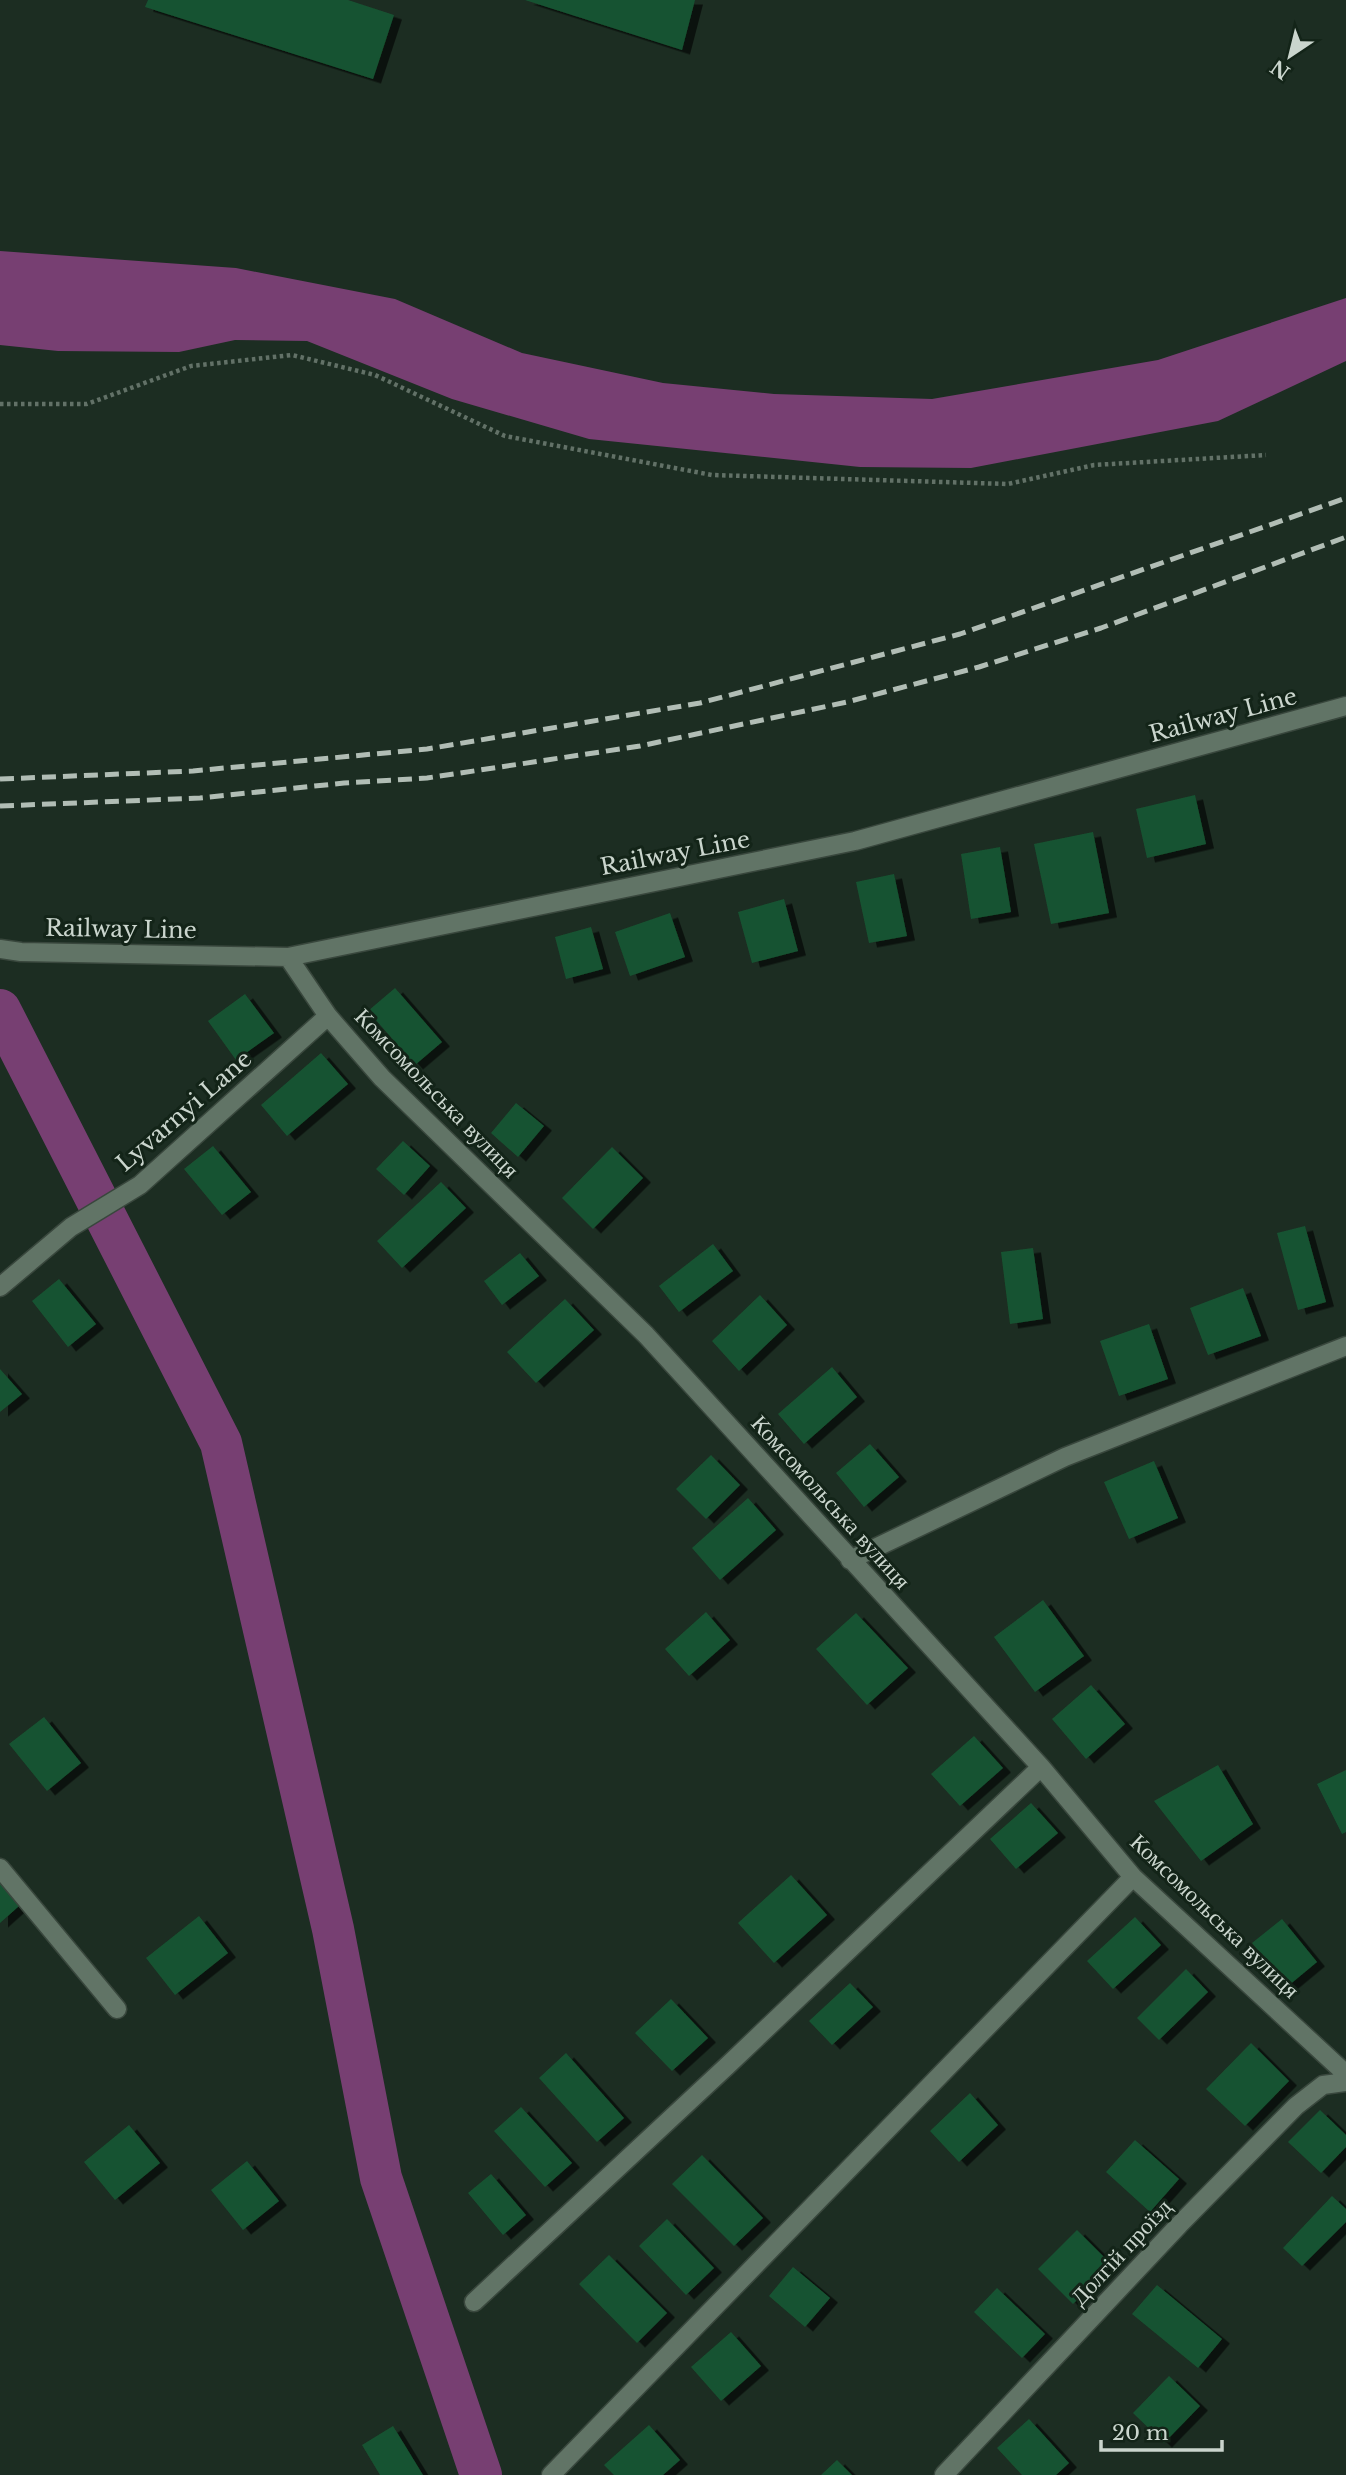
<svg xmlns="http://www.w3.org/2000/svg" width="1346" height="2475" font-family="'Libre Baskerville',serif">
  <defs>
    <filter id="shadow"><feDropShadow dx="8" dy="4.5" stdDeviation="0" flood-color="#0009"/></filter>
  </defs>
  <rect width="100%" height="100%" fill="#1c2d22"/>
  <path fill="#773f72" d="M0 251 236 268 395 299 522 353 663 383 774 394 932 399 1158 360 1346 298V361L1218 421 971 468 860 467 589 439 452 399 307 341 235 340 179 352 58 351 0 345Z"/>
  <g fill="none" stroke-linecap="round" stroke-linejoin="round">
    <path stroke="#773f72" stroke-width="42" d="M0 1010 221 1443 333 1929 381 2178 481 2475"/>
  </g>
  <path fill="#175331" filter="url(#shadow)" d="M148 0H348L394 15 373 79 145 7Z
    M525 0H695L682 50Z
    M1195 795 1206 844 1147 858 1136 809Z
    M1093 832 1109 913 1051 924 1034 844Z
    M1000 847 1011 912 971 919 961 854Z
    M894 874 907 936 869 943 856 882Z
    M784 899 798 951 752 963 738 912Z
    M670 913 685 957 630 976 615 932Z
    M591 927 603 969 566 979 555 937Z
    M395 988 442 1042 415 1065 368 1011Z
    M245 994 274 1033 236 1060 208 1021Z
    M321 1053 348 1084 287 1136 261 1105Z
    M516 1103 544 1126 518 1157 491 1133Z
    M403 1141 430 1166 404 1195 376 1169Z
    M213 1146 251 1192 222 1215 184 1169Z
    M612 1147 643 1178 593 1229 562 1198Z
    M441 1182 466 1208 402 1268 377 1241Z
    M1305 1226 1326 1302 1298 1310 1277 1233Z
    M713 1244 733 1271 679 1312 659 1286Z
    M1033 1248 1043 1319 1010 1324 1001 1252Z
    M520 1253 539 1276 502 1305 484 1281Z
    M59 1279 96 1324 68 1347 32 1301Z
    M1243 1288 1261 1336 1208 1355 1190 1308Z
    M760 1295 787 1325 739 1371 712 1341Z
    M565 1299 594 1330 536 1383 507 1352Z
    M1149 1324 1168 1379 1119 1396 1100 1341Z
    M832 1367 857 1397 804 1444 778 1414Z
    M0 1369 22 1394 0 1412Z
    M870 1444 899 1477 864 1507 836 1473Z
    M711 1455 740 1485 706 1519 676 1489Z
    M1154 1461 1178 1518 1129 1539 1104 1482Z
    M748 1498 776 1530 720 1580 692 1548Z
    M1043 1600 1084 1656 1035 1692 994 1637Z
    M706 1612 730 1640 689 1676 665 1649Z
    M856 1613 908 1668 867 1705 816 1649Z
    M1091 1685 1125 1724 1086 1759 1052 1719Z
    M44 1717 81 1763 47 1791 9 1744Z
    M974 1736 1003 1768 960 1806 931 1774Z
    M1218 1765 1253 1824 1201 1861 1154 1801Z
    M1346 1770V1832L1342 1834 1317 1784Z
    M1031 1803 1058 1833 1016 1869 990 1839Z
    M791 1875 827 1915 774 1963 738 1923Z
    M0 1883 19 1906 0 1923Z
    M199 1916 228 1953 175 1995 146 1958Z
    M1135 1917 1161 1945 1113 1989 1087 1961Z
    M1282 1919 1317 1962 1288 1986 1252 1943Z
    M1186 1969 1208 1992 1159 2040 1137 2018Z
    M850 1983 873 2007 832 2045 809 2021Z
    M671 1999 708 2038 672 2071 635 2033Z
    M1251 2043 1289 2081 1245 2126 1206 2089Z
    M566 2053 624 2118 597 2142 539 2078Z
    M970 2093 998 2125 959 2162 930 2131Z
    M521 2107 572 2163 545 2187 494 2131Z
    M1320 2110 1346 2135V2147L1321 2173 1288 2142Z
    M129 2125 160 2163 115 2200 84 2162Z
    M1135 2140 1179 2179 1150 2212 1106 2172Z
    M702 2155 763 2218 734 2246 672 2184Z
    M247 2161 279 2201 243 2230 211 2190Z
    M491 2174 526 2215 503 2235 468 2193Z
    M1332 2196 1346 2209V2222L1302 2266 1283 2248Z
    M667 2219 714 2268 686 2295 639 2246Z
    M1077 2230 1112 2265 1073 2304 1038 2269Z
    M609 2255 667 2313 637 2343 579 2284Z
    M793 2267 830 2298 805 2327 769 2296Z
    M1157 2285 1222 2339 1198 2368 1132 2314Z
    M997 2288 1045 2334 1022 2358 974 2312Z
    M731 2332 761 2366 721 2401 691 2367Z
    M1169 2376 1200 2406 1164 2443 1133 2413Z
    M1029 2419 1069 2463 1056 2475H1022L997 2448Z
    M649 2425 680 2460 663 2475H614L604 2465Z
    M393 2426 423 2475H380L362 2445Z
    M837 2460 852 2475H821Z"/>
  <g fill="none" stroke-linecap="round" stroke-linejoin="round">
    <defs>
      <path id="minor" d="M0 949 21 952 288 957 855 841 1346 706
        M288 957 328 1016 382 1078 646 1335 1041 1767 1133 1877 1346 2074
        M0 1287 71 1227 140 1185 328 1016
        M850 1560 1065 1457 1346 1346
        M0 1868 117 2009
        M474 2302 727 2066 1041 1767
        M551 2475 1133 1877
        M944 2475 1179 2225 1296 2106 1323 2085 1346 2082"/>
    </defs>
    <use href="#minor" stroke="#39473d" stroke-width="21"/>
    <path stroke="#627167" stroke-width="4.5" stroke-dasharray="3.5 3.5" stroke-linecap="butt" d="M0 404H87L191 366 292 355 375 375 505 436 712 475 1008 484 1094 465 1266 455"/>
    <use href="#minor" stroke="#617466" stroke-width="18"/>
    <path stroke="#b1bdb5" stroke-width="5" stroke-dasharray="14 7" stroke-linecap="butt" d="M0 779 193 771 427 749 700 703 960 634 1346 498
      M0 806 200 798 344 783 427 778 640 746 847 702 979 667 1101 628 1346 537"/>
  </g>
  <g text-anchor="middle" dominant-baseline="central" stroke-width="6" stroke-linejoin="round" paint-order="stroke">
    <g font-size="23" fill="#cad5cd" stroke="#132418">
      <text transform="translate(1223 715) rotate(-15)">Railway Line</text>
      <text transform="translate(675 853) rotate(-11)">Railway Line</text>
      <text transform="translate(121 929) rotate(1)">Railway Line</text>
      <text transform="translate(437 1093) rotate(46)">Комсомольська вулиця</text>
      <text transform="translate(184 1111) rotate(-41)">Lyvarnyi Lane</text>
      <text transform="translate(831 1502) rotate(48)">Комсомольська вулиця</text>
      <text transform="translate(1215 1916) rotate(44)">Комсомольська вулиця</text>
      <text transform="translate(1121 2252) rotate(-47)">Долгій проїзд</text>
    </g>
  </g>
  <g transform="translate(1290 56) rotate(215)" stroke="#132418" stroke-width="5" paint-order="stroke">
  <path d="M0-5L12 26L0 18L-12 26Z" fill="#cad5cd"/>
  <text y="-10" font-size="19" font-weight="bold" text-anchor="middle" fill="#cad5cd">N</text>
  </g>
  <path d="M1101 2440v10h121v-10" fill="none" stroke="#cad5cd" stroke-width="3.5"/>
  <text x="1112" y="2440" font-size="21" fill="#cad5cd" stroke="#132418" stroke-width="5" paint-order="stroke">20 m</text>
</svg>
